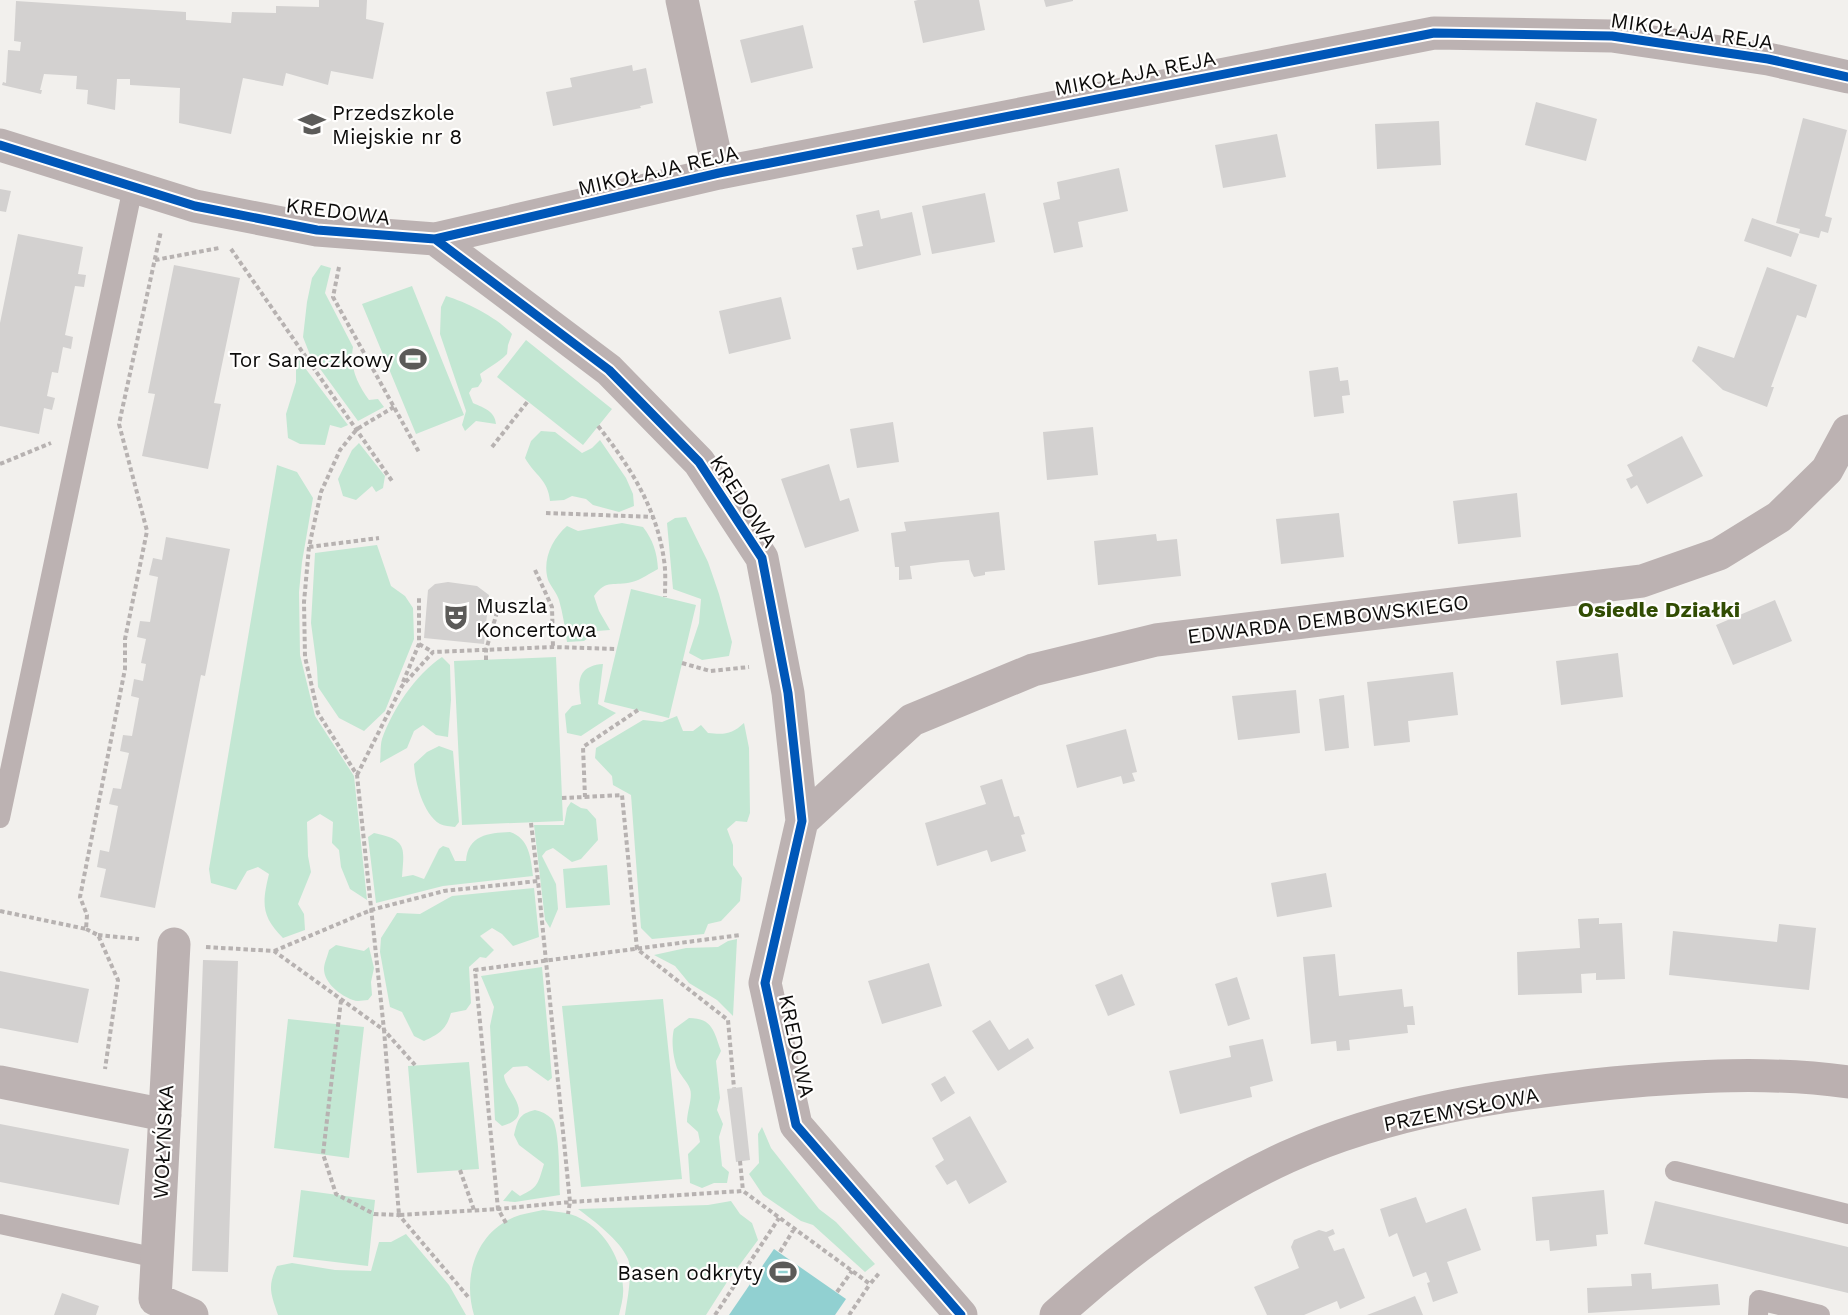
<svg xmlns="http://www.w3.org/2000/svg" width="1848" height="1315" font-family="'Work Sans',sans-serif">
  <rect width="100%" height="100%" fill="#f2f0ed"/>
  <path fill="#c3e7d3" d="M321 265 331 268 325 293 353 347C349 367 358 385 369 400L378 399 384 407 358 421 310 355 303 337 307 302 312 278Z
    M412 286 464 415 416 434 362 304Z
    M446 296C466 302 498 318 512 334L508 345 507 354C498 363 489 367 480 374L482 381 478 387 472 388 469 393 473 403C484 408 495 411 496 424L476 421 465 431 462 425 466 411 440 334 441 307Z
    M526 340 612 409 583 445 497 377Z
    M296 356 348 425 341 428 330 425 325 445 300 444 288 438 286 414 296 382Z
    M541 431 555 432 582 453 592 448 600 440 626 478 633 494 634 506 619 512 593 505 586 499 572 496 564 500 550 501C548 479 535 476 525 458L531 441Z
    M359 443 385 476 383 488 376 492 372 486 356 500 343 496 338 479 352 450Z
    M277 465 297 472 313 498 302 562 299 592 300 655 315 716 354 776 367 900 350 889 341 867 339 850 332 843 333 822 320 814 307 822 308 856 311 872 298 904 304 914 305 930 283 938C261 916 262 903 269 874L258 867 247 871 236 890 211 883 209 869Z
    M686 517 708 562 719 594 732 642 729 656 702 660 689 653 699 623 701 599 673 589 667 523 675 518Z
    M622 523 643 527C653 540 657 552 658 569 650 573 641 580 632 582 614 587 607 578 594 596L599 611 610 630 597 631 584 641 567 642C565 628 563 614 559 600 557 593 551 587 548 580 542 560 552 539 567 526L578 531Z
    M377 545 391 586 405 596 413 608 414 639 385 711 364 731 339 718 318 687 317 668 311 623 315 553Z
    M631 589 696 605 669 718 604 702Z
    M442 657 450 665 451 700 448 737 436 735 423 725 414 731 407 748 380 763C381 755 380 746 382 739 393 709 415 675 442 657Z
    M556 657 563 821 462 825 454 661Z
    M603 664 598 704 616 713 581 736 567 733 565 714 572 706 581 704C578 683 576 666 603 664Z
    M677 716 683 731H693L701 725 708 733C725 735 732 734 744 723L749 748 750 813 747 822 736 821 727 829 733 845V865L742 878 740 901 721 921 708 924 704 934 652 939 641 928 631 795 613 785 612 776 595 758 596 748 643 720 662 722Z
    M439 746 453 751 459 822 455 827C450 826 444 826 440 824 423 814 415 782 414 764L427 752Z
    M571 802 581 808 587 809 596 819 598 840 581 859 572 862 553 848 546 851 542 856 556 884 558 909 550 928 545 920 534 825H564L567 808Z
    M510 832C529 838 531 858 533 876L443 886 376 903 368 837 374 833C408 840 404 848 402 877L413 875 424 879 439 849 443 846 449 848 455 861H466C468 835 488 833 510 832Z
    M607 865 610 905 566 908 563 869Z
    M534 888 539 937 513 946 502 934 492 928 480 936 494 950 486 958 480 957 469 967 471 1003 466 1010 451 1013C446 1030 439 1034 424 1041L414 1036 402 1012 390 1007 380 952 381 938 397 913 420 914 452 896Z
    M737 939 733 1016 717 1000 689 983 675 966 654 955 686 948 718 947 728 941Z
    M336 945 364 951 369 947 374 968 371 982 372 995 368 1000C363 1000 358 1002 353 1000 341 996 324 983 324 969 324 963 328 955 329 950Z
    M542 967 552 1078 548 1081 527 1066 513 1067 504 1075C504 1090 539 1116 502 1126L495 1120 490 1026 494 1007 481 976Z
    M663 999 682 1179 581 1187 562 1006Z
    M689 1018C713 1018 714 1032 721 1051L716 1061 720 1098 717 1110 723 1124 719 1137 722 1166 729 1172 727 1183H714L702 1188 690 1183 688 1154 700 1142 698 1132 687 1122C687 1111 693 1097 690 1089 687 1081 680 1075 677 1068 673 1057 671 1040 674 1029Z
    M288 1019 364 1027 349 1158 274 1148Z
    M469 1062 479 1169 417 1173 408 1066Z
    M535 1110C541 1111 547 1114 552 1119 560 1129 559 1180 560 1195L515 1202 503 1201 512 1190 520 1196C539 1187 538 1183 544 1164L519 1145 514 1135C518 1119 519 1114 535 1110Z
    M762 1127 771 1148 819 1209 836 1222 875 1264 865 1272 813 1225 801 1221 763 1195 749 1174 759 1163 758 1134Z
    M301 1190 375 1200 368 1266 293 1257Z
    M731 1201 740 1214 752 1223 758 1240 727 1282 706 1315H625C627 1301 633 1272 628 1259 620 1240 594 1221 578 1209L708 1205Z
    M543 1210C550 1211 559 1212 566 1213 600 1221 621 1255 623 1287 624 1296 621 1306 619 1315H474C462 1275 477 1229 520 1215 527 1213 535 1212 543 1210Z
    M406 1234 449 1285 466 1315H278C271 1294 267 1287 277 1266L292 1263 335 1270 371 1271 379 1242H391Z"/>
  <path fill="#91d0d1" d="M774 1249 846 1299 835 1315H729Z"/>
  <path fill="#d3d1d0" d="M319 0H367L366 19 384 23 373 79 331 71 328 85 286 73 283 86 243 78 231 134 179 123 180 88 130 85V79H117L115 110 87 104 88 90 76 89 77 76 44 74 40 90H42L41 94 2 85 3 82 6 83 8 50 20 51 21 42 14 41 16 1 186 12V20L231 23 232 12 276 13V6L319 7Z
    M918 0H979L985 30 923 43 914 1Z
    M1044 0H1073V1L1046 7Z
    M803 25 813 68 751 83 740 40Z
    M632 65 633 71 646 68 653 103 640 106 641 108 553 126 546 92 572 87 570 78Z
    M1536 102 1597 119 1586 161 1525 145Z
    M1803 118 1847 130 1825 216 1832 218 1828 233 1821 231 1819 238 1799 233 1800 229 1776 223Z
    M1439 121 1441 165 1377 169 1375 124Z
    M1277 134 1286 177 1223 188 1215 145Z
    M1119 168 1128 211 1078 222 1083 247 1054 253 1043 203 1060 199 1057 182Z
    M0 189 11 191 6 212 0 211Z
    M985 193 995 242 932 254 922 206Z
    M879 210 881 219 912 212 921 255 857 270 852 248 863 246 856 215Z
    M1752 218 1799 234 1791 257 1744 241Z
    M18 234 83 247 78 274 86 275 84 287 75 286 65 335 73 337 71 349 63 347 58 373 52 372 47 396 55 398 52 410 44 408 39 434 0 426V323Z
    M174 265 240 278 214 403 221 404 208 469 142 456 155 394 148 393Z
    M1767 267 1817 285 1806 318 1797 315 1771 387H1774L1767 407 1723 390 1692 361 1698 346 1734 358Z
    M781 297 791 339 729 354 719 311Z
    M1338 367 1340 381 1348 380 1350 395 1342 396 1344 413 1314 417 1309 371Z
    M893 422 899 462 857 468 850 429Z
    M1093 427 1098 475 1047 480 1043 432Z
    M1682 436 1703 476 1647 504 1637 485 1631 489 1626 479 1633 476 1627 465Z
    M829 464 840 501 849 498 859 531 805 548 781 479Z
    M1517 493 1521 537 1458 544 1453 501Z
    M999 512 1005 570 985 572V575L974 577 971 571 969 560 941 562 910 566 912 579 899 580V567H895L891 533 906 531 904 522Z
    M1339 513 1344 557 1281 564 1276 519Z
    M1156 534 1157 541 1177 539 1181 576 1098 585 1094 541Z
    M166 537 230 549 205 676 201 675 155 908 100 897 106 869 97 867 100 850 109 852 118 806 109 804 113 788 121 789 129 753 120 751 123 735 132 736 139 698 131 696 134 679 143 681 146 664 141 663 146 639 137 637 140 621 150 622 158 577 149 575 153 558 162 560Z
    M448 582 477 586 489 595 484 644 424 638 428 590 435 584Z
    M1775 600 1792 641 1733 665 1716 625Z
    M1618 653 1623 697 1561 705 1556 661Z
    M1453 672 1458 715 1408 721 1410 742 1374 746 1367 682Z
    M1296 690 1300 733 1238 740 1232 696Z
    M1344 695 1349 748 1325 751 1319 699Z
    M1126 729 1137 772 1132 773 1135 781 1123 784 1121 776 1077 788 1066 745Z
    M1002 779 1014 817 1019 816 1025 834 1021 835 1026 851 991 862 987 850 937 866 925 823 986 804 980 786Z
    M1326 873 1332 907 1277 917 1271 883Z
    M1599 918V924L1622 923 1625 979 1596 980V973L1581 974 1582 993 1518 995 1517 952 1580 948 1578 919Z
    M1779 924 1816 928 1809 990 1669 975 1673 931 1777 942Z
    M1335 954 1339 996 1402 989 1404 1007 1413 1006 1415 1025H1407L1408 1033 1349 1040 1350 1050 1337 1051 1336 1041 1311 1044 1303 957Z
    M203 960 238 961 228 1272 192 1271Z
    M929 963 942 1006 882 1024 868 981Z
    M0 971 89 989 78 1043 0 1028Z
    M1122 974 1135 1005 1108 1016 1095 985Z
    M1237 977 1250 1019 1228 1026 1215 984Z
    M990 1020 1009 1050 1028 1038 1034 1048 998 1071 972 1031Z
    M1263 1039 1273 1081 1250 1087 1252 1097 1180 1114 1169 1071 1231 1057 1229 1046Z
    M945 1076 955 1093 941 1102 931 1084Z
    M742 1087 750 1160 736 1162 727 1089Z
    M970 1116 1007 1182 969 1204 956 1180 947 1185 935 1166 944 1160 932 1138Z
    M0 1124 129 1149 119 1205 0 1182Z
    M1604 1190 1608 1234 1596 1235 1597 1246 1550 1251 1549 1240 1536 1241 1532 1197Z
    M1416 1197 1426 1223 1466 1208 1481 1250 1447 1262 1458 1293 1433 1302 1427 1283 1430 1282 1426 1272 1413 1277 1397 1233 1389 1237 1380 1209Z
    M1655 1201 1848 1247V1293L1644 1244Z
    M1333 1229 1335 1234 1328 1237 1334 1251 1344 1248 1365 1298 1340 1309 1337 1301 1304 1315H1267L1254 1287 1299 1268 1291 1247 1294 1240 1319 1230 1326 1232Z
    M1651 1273 1652 1289 1718 1284 1720 1305 1588 1313 1587 1288 1632 1286 1631 1274Z
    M62 1293 99 1306 96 1315H54Z
    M1415 1296 1423 1315H1367L1393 1305Z"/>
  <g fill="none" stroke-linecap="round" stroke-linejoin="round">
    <path stroke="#b7b2b1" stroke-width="4" stroke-dasharray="4.5 3" stroke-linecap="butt" d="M231 249 392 481
      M155 260 219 248
      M339 267 333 297 420 454
      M394 407 357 429 340 450 321 492 309 547 304 602 305 657 318 713 357 775 384 1030 415 1065
      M598 426C630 466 657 509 664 560 666 572 665 585 665 597
      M492 447 528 401
      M0 464 51 443
      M546 513 654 517
      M309 547 379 538
      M535 570 552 607 553 647
      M419 644 433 652
      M486 660V650L500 602
      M682 663 710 671 749 667
      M403 682 419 644V598
      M357 775 402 686 433 652 553 647 617 649
      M585 797 622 795 637 949 728 1020 734 1088
      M562 798 585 797 583 747 638 710
      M531 823 538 881
      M0 911 86 929 87 915 80 897 125 669V639L147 531 119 424 161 231
      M86 929 98 935 118 980 105 1069
      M98 935 139 939
      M206 947 274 951 384 1030 399 1215 498 1209 475 970 740 935
      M274 951 371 910 444 891 538 881 570 1202 743 1191 870 1284 880 1272
      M341 1000 323 1154 336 1194 374 1214 399 1215 469 1298
      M740 1161 743 1191
      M460 1170 474 1210
      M506 1223 498 1209 570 1202 568 1214
      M780 1252 794 1229
      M837 1292 852 1271
      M715 1315 779 1218
      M849 1315 870 1284"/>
    <path stroke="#bcb2b2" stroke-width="20" d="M0 818 133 187
      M1675 1171 1848 1214
      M0 1224 157 1258
      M1758 1315 1759 1300 1820 1315"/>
    <path stroke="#bcb2b2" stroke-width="33" d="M682 0 719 173
      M0 145 195 206 317 230 435 239 609 370 699 462 762 558 788 693 802 821 765 983 796 1125 961 1315
      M435 239 719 173 1434 33 1612 36 1768 59 1848 77
      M802 821 912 720 1033 670 1156 640 1642 581 1719 554 1779 517 1827 470 1848 431
      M174 944 155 1299 192 1315
      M0 1082 165 1115"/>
    <path stroke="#bbb0b0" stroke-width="33" d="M1056 1315C1125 1252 1202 1196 1287 1157 1389 1111 1503 1094 1613 1083 1691 1076 1770 1071 1848 1082"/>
    <defs>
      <path id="cycleway" d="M0 145 195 206 317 230 435 239 609 370 699 462 762 558 788 693 802 821 765 983 796 1125 961 1315
        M435 239 719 173 1434 33 1612 36 1768 59 1848 77"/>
    </defs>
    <use href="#cycleway" stroke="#fffefd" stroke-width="13"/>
    <use href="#cycleway" stroke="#0057b8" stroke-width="9"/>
  </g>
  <defs>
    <symbol id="school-bare" viewBox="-9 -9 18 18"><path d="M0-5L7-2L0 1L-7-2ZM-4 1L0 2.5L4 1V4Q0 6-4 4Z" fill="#5c5b59" stroke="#fffefd" stroke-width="2.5" paint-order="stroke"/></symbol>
    <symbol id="stadium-bare" viewBox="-9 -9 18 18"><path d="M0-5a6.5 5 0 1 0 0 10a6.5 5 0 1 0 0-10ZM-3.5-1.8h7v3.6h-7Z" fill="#5c5b59" stroke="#fffefd" stroke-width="2.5" paint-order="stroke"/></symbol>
    <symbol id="theatre-bare" viewBox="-9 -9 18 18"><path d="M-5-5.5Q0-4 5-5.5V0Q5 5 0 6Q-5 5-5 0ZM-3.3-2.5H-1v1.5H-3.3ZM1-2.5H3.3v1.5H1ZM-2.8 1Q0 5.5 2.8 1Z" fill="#5c5b59" stroke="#fffefd" stroke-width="2.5" paint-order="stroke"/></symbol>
  </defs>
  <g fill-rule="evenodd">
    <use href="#school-bare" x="293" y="105" width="38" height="38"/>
    <use href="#stadium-bare" x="394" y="340" width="38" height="38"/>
    <use href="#theatre-bare" x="437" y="598" width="38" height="38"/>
    <use href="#stadium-bare" x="764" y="1253" width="38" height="38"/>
  </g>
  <g text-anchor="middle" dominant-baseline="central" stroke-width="4.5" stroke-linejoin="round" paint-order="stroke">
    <g font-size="21" fill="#0c0b0a" stroke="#fffefd">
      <text transform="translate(1692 31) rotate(8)">MIKOŁAJA REJA</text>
      <text transform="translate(1135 73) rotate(-11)">MIKOŁAJA REJA</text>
      <text transform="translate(658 170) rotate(-13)">MIKOŁAJA REJA</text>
      <text transform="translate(338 211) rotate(7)">KREDOWA</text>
      <text transform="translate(744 501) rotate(57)">KREDOWA</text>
      <text transform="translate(1328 619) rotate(-7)">EDWARDA DEMBOWSKIEGO</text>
      <text transform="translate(797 1046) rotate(78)">KREDOWA</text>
      <text transform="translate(1461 1109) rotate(-11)">PRZEMYSŁOWA</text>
      <text transform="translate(163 1142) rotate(-87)">WOŁYŃSKA</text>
    </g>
    <g font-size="21" fill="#0c0b0a" stroke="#fffefd" text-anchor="start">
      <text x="332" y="112">Przedszkole<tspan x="332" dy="24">Miejskie nr 8</tspan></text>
      <text x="393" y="359" text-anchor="end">Tor Saneczkowy</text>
      <text x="476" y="605">Muszla<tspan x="476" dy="24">Koncertowa</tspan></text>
      <text x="763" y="1272" text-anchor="end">Basen odkryty</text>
    </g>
    <g font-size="22" font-weight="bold" fill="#314c03" stroke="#fffefd">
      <text x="1659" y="609">Osiedle Działki</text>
    </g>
  </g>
</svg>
